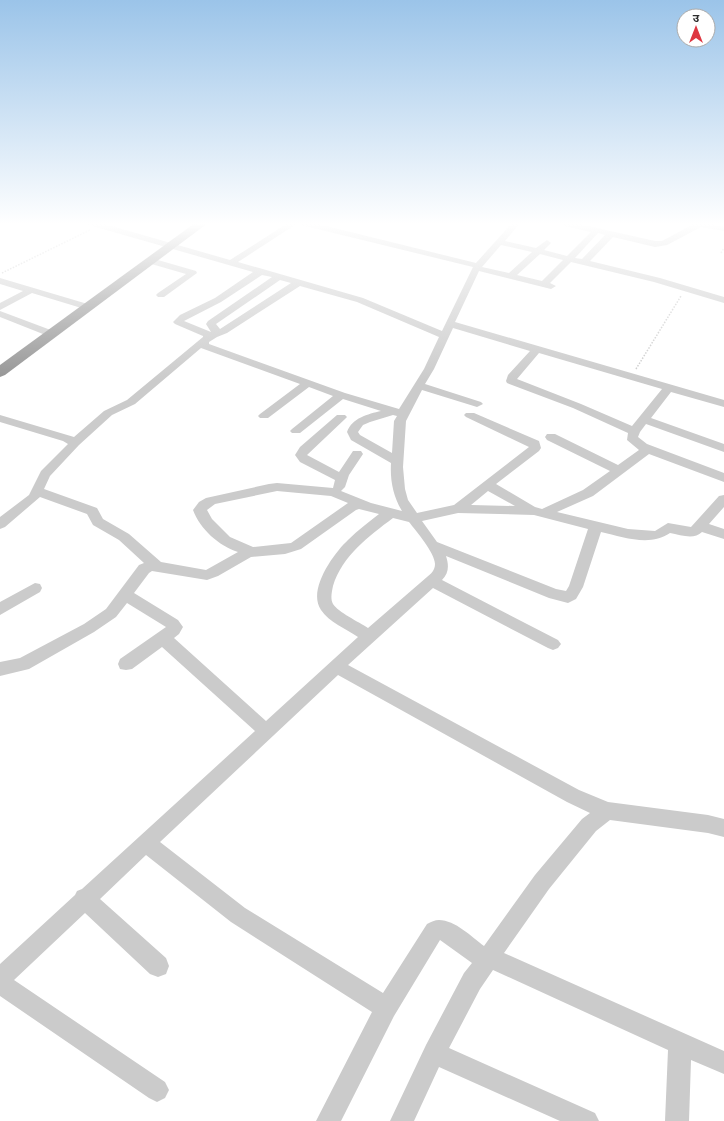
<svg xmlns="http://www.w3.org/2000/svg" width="724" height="1121" font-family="Manrope,'Noto Sans Devanagari',sans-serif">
  <rect width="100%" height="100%" fill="#fff"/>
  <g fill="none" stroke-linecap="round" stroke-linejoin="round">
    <path stroke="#cbcbcb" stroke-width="1.5" stroke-dasharray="1.5 1.5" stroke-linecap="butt" d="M721 253 724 248
      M2 273 90 230
      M636 369 681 296"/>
    <path fill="#cbcbcb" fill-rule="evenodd" d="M88 223H101L230 260 288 223H298L238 262 363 298 442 331 473 267 301 225 300 223H314L476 263 512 223H520L505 241 536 248 547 240 551 243 544 250 567 256 591 232 561 225 560 223H575L655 241H662L692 225 691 223H707L724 227V231L701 227 667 245 655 247 613 237 590 261 660 278 724 297V303L654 282 571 262 550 283 556 286 551 289 479 271 455 322 724 400V407L671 392 651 418 724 444V452L646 424 640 432 638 437 647 444 724 473V482L649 454 593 496 557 512 628 529 655 531 668 523 691 527 719 496 724 495V507L709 524 724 529V539L702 532C694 540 681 535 670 533 650 547 623 537 601 532L583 587 576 599 568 603 549 598 446 556C449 565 449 573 442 580L558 640 561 644 558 648 553 650 548 648 433 588 348 665 579 790 608 802 708 815 724 819V837L708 833 610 820 596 831 549 889 504 953 724 1051V1074L691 1060 689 1121H665L668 1050 493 970 480 989 449 1048 595 1113 599 1121H560L439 1067 414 1121H390L426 1045 464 973 472 963 440 940 394 1016 341 1121H316L372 1012 231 922 146 855 100 899 166 958 169 966 166 974 158 977 150 974 85 913 14 980 165 1082 169 1090 165 1098 157 1102 149 1098 0 996V964L75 895 77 891 82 889 255 731 162 647 132 669 126 670 120 669 118 664 120 659 166 627 127 603 116 617 94 632 29 669 0 676V662L20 658 84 624 106 609 139 565 144 563 119 540 93 525 87 514 40 497 5 527 0 529V517L29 495 41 471 68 444 63 441 0 422V415L74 437 104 411 127 400 203 337V336L175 324 173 322 180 315 215 298 253 272 89 225ZM598 233 605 235 582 259 575 258ZM501 245 532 252 509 273 482 267ZM540 254 563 260 542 281 517 275ZM262 275 272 277 208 321 206 324 211 332 184 321 221 302ZM280 280 291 283 220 329 216 324ZM300 286 357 302 439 337 424 369 399 409 345 393 209 344V342L217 337 227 333ZM453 328 530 351 508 375 506 381 507 383 573 408 628 433 627 440 639 450 618 465 555 434H547L545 437 547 440 610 471 583 490 542 509 535 507 496 484 539 451 541 448 539 441 474 413H466L464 415 466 417 529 447 454 505 417 513 408 500 405 489 403 467 406 421 422 390 477 407 483 404 481 402 425 384 434 369ZM201 348 300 384 260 414 258 416 260 418H268L309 387 333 396 292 429 290 431 292 433H300L343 399 381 411C368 414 352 418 347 432L351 440 391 463C390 480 393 496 402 511L371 503 341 491 345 487 349 475 363 454 361 451H353L339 472 307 455 345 419 347 417 345 415H337L300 447 295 455 300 462 335 480 333 488 277 483 269 484 206 498 199 502 193 510C200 529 219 546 238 552L206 570 161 562 129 534 103 519 97 508 44 489 50 476 79 445 112 415 135 404ZM539 353 662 389 632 426 581 404 517 379ZM393 415 397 416 394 421 392 453 360 435 358 432 363 425 370 422ZM277 491 331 496 348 503 291 543 253 547 230 537 212 519 207 510 215 504ZM488 491 515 506 471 505ZM359 509 379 514C369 522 358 530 348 540 334 553 307 590 321 610 329 622 346 629 358 637L266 721 174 638 179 634 183 627 178 620 134 593 149 573 152 571 207 580 218 576 251 557 285 554 301 549 356 510ZM458 513 534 515 588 529 569 586 566 591 556 589 437 542 422 521ZM393 518 409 522C416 531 435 553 435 564 435 570 431 574 427 577L368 628C359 622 338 612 333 604 330 599 332 591 333 586 342 556 369 536 393 518ZM338 675 567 802 590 813 582 819 535 875 484 946C472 937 455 920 439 920 435 920 431 922 427 924L383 993 245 908 160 842Z
      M151 258 196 271 197 273 164 297H158L156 295 158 293 186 274 148 263 147 261 148 259Z
      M0 278 91 305 93 307 88 310 32 293 0 310V303L23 291 0 284Z
      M0 311 56 332 57 334 52 337 48 336 0 317Z
      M35 583 40 584 42 588 40 592 0 615V602Z"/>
    <path fill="#959595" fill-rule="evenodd" d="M195 223H208L5 375 0 377V365Z"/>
  </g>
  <linearGradient id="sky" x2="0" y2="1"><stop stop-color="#9bc4e9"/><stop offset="0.59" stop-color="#fff"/><stop offset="1" stop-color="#fff" stop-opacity="0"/></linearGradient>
  <rect width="724" height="380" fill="url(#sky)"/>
  <g transform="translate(696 28)"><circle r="19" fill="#ffffff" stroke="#ababab"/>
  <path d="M0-3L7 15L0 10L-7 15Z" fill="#de3741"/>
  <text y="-6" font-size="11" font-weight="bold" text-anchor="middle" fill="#2e2e2e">उ</text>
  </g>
</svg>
